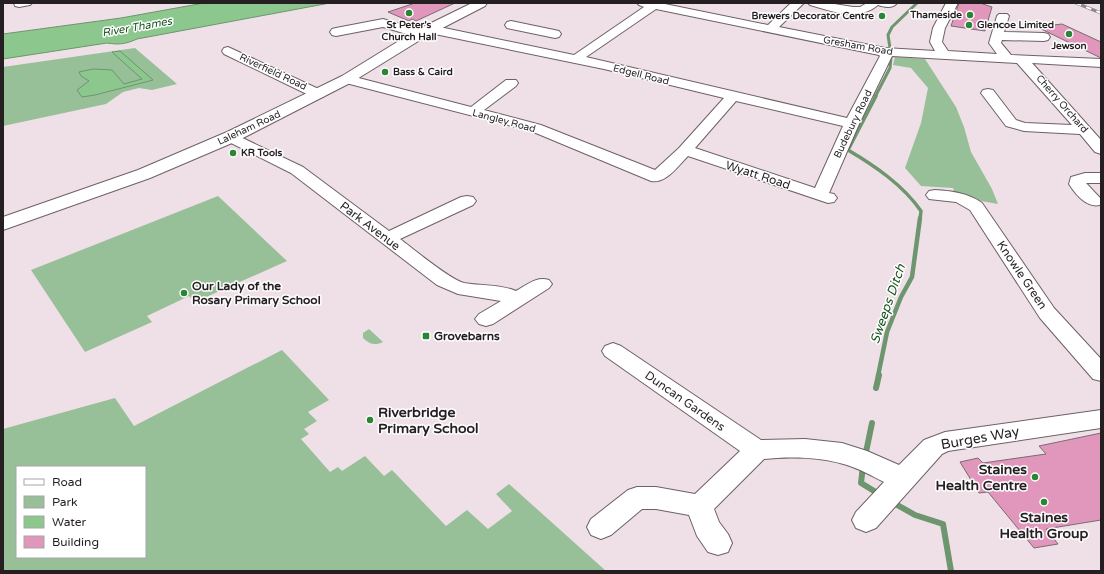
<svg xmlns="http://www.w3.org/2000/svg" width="1104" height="574" font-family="'Varela Round',sans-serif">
  <rect width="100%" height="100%" fill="#efe0e7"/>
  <path fill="#97bf98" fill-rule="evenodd" d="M135 48 177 84 152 90 139 88 123 92 106 104 3 126V67Z
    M895 57 925 59 956 107 964 127 971 152 992 189 998 204 981 201 967 195 955 193 953 188 921 186 905 168 921 123 928 88 911 68 893 65Z
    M218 196 287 261 195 302 189 296 147 316 152 322 85 352 31 270Z
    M369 329 383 342C375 346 369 344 363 338V333Z
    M282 350 329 400 308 412 317 421 304 429 309 434 301 439 330 472 338 467 342 471 365 456 384 476 392 470 446 526 467 510 488 529 512 511 496 494 509 484 606 571H3V429L115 398 134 426ZM17 467H145V557H17Z"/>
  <path fill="#8cc88e" stroke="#6d956e" d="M204 3H330L137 39C126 44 119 45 107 43L3 59V34L121 18Z
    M120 51 153 80 95 95 82 97 77 90 89 81 81 76 79 72 93 69 112 70 124 84 142 79 112 52Z"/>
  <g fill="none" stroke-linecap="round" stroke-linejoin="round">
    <path stroke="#6d956e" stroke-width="3" d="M890 48 888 35 892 27 917 3
      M875 97 890 68 891 57"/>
    <path stroke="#6d956e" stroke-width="3.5" d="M876 96 848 150C875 166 903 185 921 211L920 219"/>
    <path stroke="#6d956e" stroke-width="4.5" d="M878 376 887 332 901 297 912 277 920 218"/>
    <path stroke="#6d956e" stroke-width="6" d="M876 388 879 375
      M865 457 872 423
      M863 466 861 483 879 494
      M892 502 915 515 943 524 951 571"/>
  </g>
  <path fill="#e196bb" stroke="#796c72" d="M415 3H455L416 21 412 19 409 21 388 12Z
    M959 3H980L992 7 985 31 951 26Z
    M1062 24 1101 42V58L1037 27Z
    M1101 433V520L1046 529 1058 544 1034 548 988 492 979 493 960 462 978 458 983 463 1046 454 1039 446Z"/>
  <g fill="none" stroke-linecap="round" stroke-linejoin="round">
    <defs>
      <path id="minor" d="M14 3H32L30 5 19 7 15 6Z
        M637 3H660L768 25 791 3H804L779 27 885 48 935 51 930 42 933 28 946 3H958L945 28 942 42 948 51 997 54 989 43 997 16 999 14H1007L1009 16 1004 32 1044 33 1048 34 1050 37 1048 40 1044 41 1002 40 1001 43 1011 55 1101 59V67L1032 63 1101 140V154L1095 152 1080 134 1024 131 1006 126 981 93 983 90 988 89 993 90 1016 120 1025 123 1072 125 1017 63 892 56 859 124 829 193 834 194 837 198 834 202 828 203 688 156C678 166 666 184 651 181L531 131 342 82 340 79 342 76 347 75 471 107 506 80H516L518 83 516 86 484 110 541 125 655 170 679 148 724 98 604 69 430 33 426 32 424 29 426 26 430 25 574 55 644 7 639 5ZM656 9 879 55 880 56 847 118 586 57ZM736 101 843 126 815 188 695 148Z
        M808 3H828L853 7H860L867 3H897C892 9 885 7 878 5 858 22 832 11 810 5Z
        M383 19 424 31 426 34 424 37 420 38 383 27 336 36 332 35 330 32 332 29 336 28Z
        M511 21 559 31 561 34 559 37 555 38 507 28 505 25 507 22Z
        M228 47 323 91 325 94 323 97 318 98 313 97 224 54 222 51 224 48Z
        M230 132 303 167 389 231 461 197 467 196 473 197 476 201 473 205 400 239C415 250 449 279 464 283 481 286 500 284 516 291 527 285 536 276 549 280L552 284 549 288 493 324 486 326 479 324 475 319 479 314 501 301 458 294 437 285 291 173 225 140 222 137 225 134Z
        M1085 173H1101V183H1086L1101 199 1100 205C1087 208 1076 195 1069 184L1071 177Z
        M935 190C952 191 968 193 982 203L1054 308 1101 359V381L1093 379 1040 318 970 210 956 202 929 199 926 195 929 191Z
        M613 343 621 346 761 440 805 439 842 443 867 451 899 465 924 440 945 432 1101 410V428L948 451 942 454 876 528 866 532 856 528 852 520 856 512 884 482C872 476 860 469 847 465 822 457 790 456 764 459L714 509 719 522 728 534 732 543 728 552 718 555 708 552 697 536 689 515 656 509H642L611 535 601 539 591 535 587 527 591 519 628 490 637 487H656L695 494 740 451 605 356 602 351 605 346Z"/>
      <path id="major" d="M472 3H487L485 6 425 37 352 82 239 140 150 178 3 230V217L138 170 227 132 342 76 415 31Z"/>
    </defs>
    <use href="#minor" stroke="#6d6066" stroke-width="2"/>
    <use href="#major" stroke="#6d6066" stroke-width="2"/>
    <use href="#minor" fill="#fff" fill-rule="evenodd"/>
    <use href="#major" fill="#fff" fill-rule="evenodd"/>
    <defs>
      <path id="rail" d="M1076 3 1101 13"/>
    </defs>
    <use href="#rail" stroke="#91868b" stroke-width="3"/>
    <use href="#rail" stroke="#fff" stroke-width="2" stroke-dasharray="5.5" stroke-linecap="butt"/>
  </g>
  <g fill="#2a8535" stroke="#fff" stroke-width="1.5">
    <circle cx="409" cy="13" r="4"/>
    <circle cx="970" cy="15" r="4"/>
    <circle cx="882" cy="16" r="4"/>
    <circle cx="969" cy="25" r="4"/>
    <circle cx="1069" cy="34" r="4"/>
    <circle cx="385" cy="72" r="4"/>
    <circle cx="233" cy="153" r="4"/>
    <circle cx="184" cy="293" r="4"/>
    <rect x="422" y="332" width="8" height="8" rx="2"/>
    <circle cx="370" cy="420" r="4"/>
    <circle cx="1035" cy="477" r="4"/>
    <circle cx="1044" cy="502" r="4"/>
  </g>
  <g text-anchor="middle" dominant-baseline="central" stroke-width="3" stroke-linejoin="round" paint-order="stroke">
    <g font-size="10" font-weight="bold" fill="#251f22" stroke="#fff" text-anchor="start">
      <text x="962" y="15" text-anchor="end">Thameside</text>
      <text x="874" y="16" text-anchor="end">Brewers Decorator Centre</text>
      <text x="409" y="25" text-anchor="middle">St Peter's<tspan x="409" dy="12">Church Hall</tspan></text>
      <text x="977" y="25">Glencoe Limited</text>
      <text x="1069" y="46" text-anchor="middle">Jewson</text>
      <text x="393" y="72">Bass &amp; Caird</text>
      <text x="241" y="153">KR Tools</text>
    </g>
    <g font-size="10" fill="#251f22" stroke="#fff">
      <text transform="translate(858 46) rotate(10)">Gresham Road</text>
      <text transform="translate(273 72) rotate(25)">Riverfield Road</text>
      <text transform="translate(641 75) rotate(14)">Edgell Road</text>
      <text transform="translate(1062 104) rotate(49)">Cherry Orchard</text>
      <text transform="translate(504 121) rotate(15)">Langley Road</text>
      <text transform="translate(853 124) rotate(-64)">Budebury Road</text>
      <text transform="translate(249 128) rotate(-25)">Laleham Road</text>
    </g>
    <g font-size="11" font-style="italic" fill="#195621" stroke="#fff">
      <text transform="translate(137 27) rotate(-10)">River Thames</text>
    </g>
    <g font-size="12" fill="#251f22" stroke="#fff">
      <text transform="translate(758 175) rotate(18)">Wyatt Road</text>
      <text transform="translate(370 226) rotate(37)">Park Avenue</text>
      <text transform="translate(1022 275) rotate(56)">Knowle Green</text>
      <text transform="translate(685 401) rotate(35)">Duncan Gardens</text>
    </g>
    <g font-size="12" font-weight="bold" fill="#251f22" stroke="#fff" text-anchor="start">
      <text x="192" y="286">Our Lady of the<tspan x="192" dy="14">Rosary Primary School</tspan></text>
      <text x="434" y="336">Grovebarns</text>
    </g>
    <g font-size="13" font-style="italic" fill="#195621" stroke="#fff">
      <text transform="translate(888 304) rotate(-71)">Sweeps Ditch</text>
    </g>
    <g font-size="14" font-weight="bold" fill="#251f22" stroke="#fff" text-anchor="start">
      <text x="378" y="412">Riverbridge<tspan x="378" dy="16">Primary School</tspan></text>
      <text x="1027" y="469" text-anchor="end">Staines<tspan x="1027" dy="16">Health Centre</tspan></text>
      <text x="1044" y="517" text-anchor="middle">Staines<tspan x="1044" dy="16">Health Group</tspan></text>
    </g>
    <g font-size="14" fill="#251f22" stroke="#fff">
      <text transform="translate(980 438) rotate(-10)">Burges Way</text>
    </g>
  </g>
  <rect width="1104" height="574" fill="none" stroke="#251f22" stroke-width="8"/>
  <rect x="16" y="466" width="130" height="92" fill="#ffffff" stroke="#a8a5a7"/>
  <rect x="24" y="479" width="20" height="6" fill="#ffffff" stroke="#a8a5a7"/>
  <text x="52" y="486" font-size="12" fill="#251f22">Road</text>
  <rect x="24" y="496" width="20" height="12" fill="#97bf98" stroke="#a8a5a7"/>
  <text x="52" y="506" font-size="12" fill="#251f22">Park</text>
  <rect x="24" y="516" width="20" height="12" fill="#8cc88e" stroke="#a8a5a7"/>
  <text x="52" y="526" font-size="12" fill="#251f22">Water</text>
  <rect x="24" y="536" width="20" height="12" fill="#e196bb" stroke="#a8a5a7"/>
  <text x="52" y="546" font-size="12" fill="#251f22">Building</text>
</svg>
